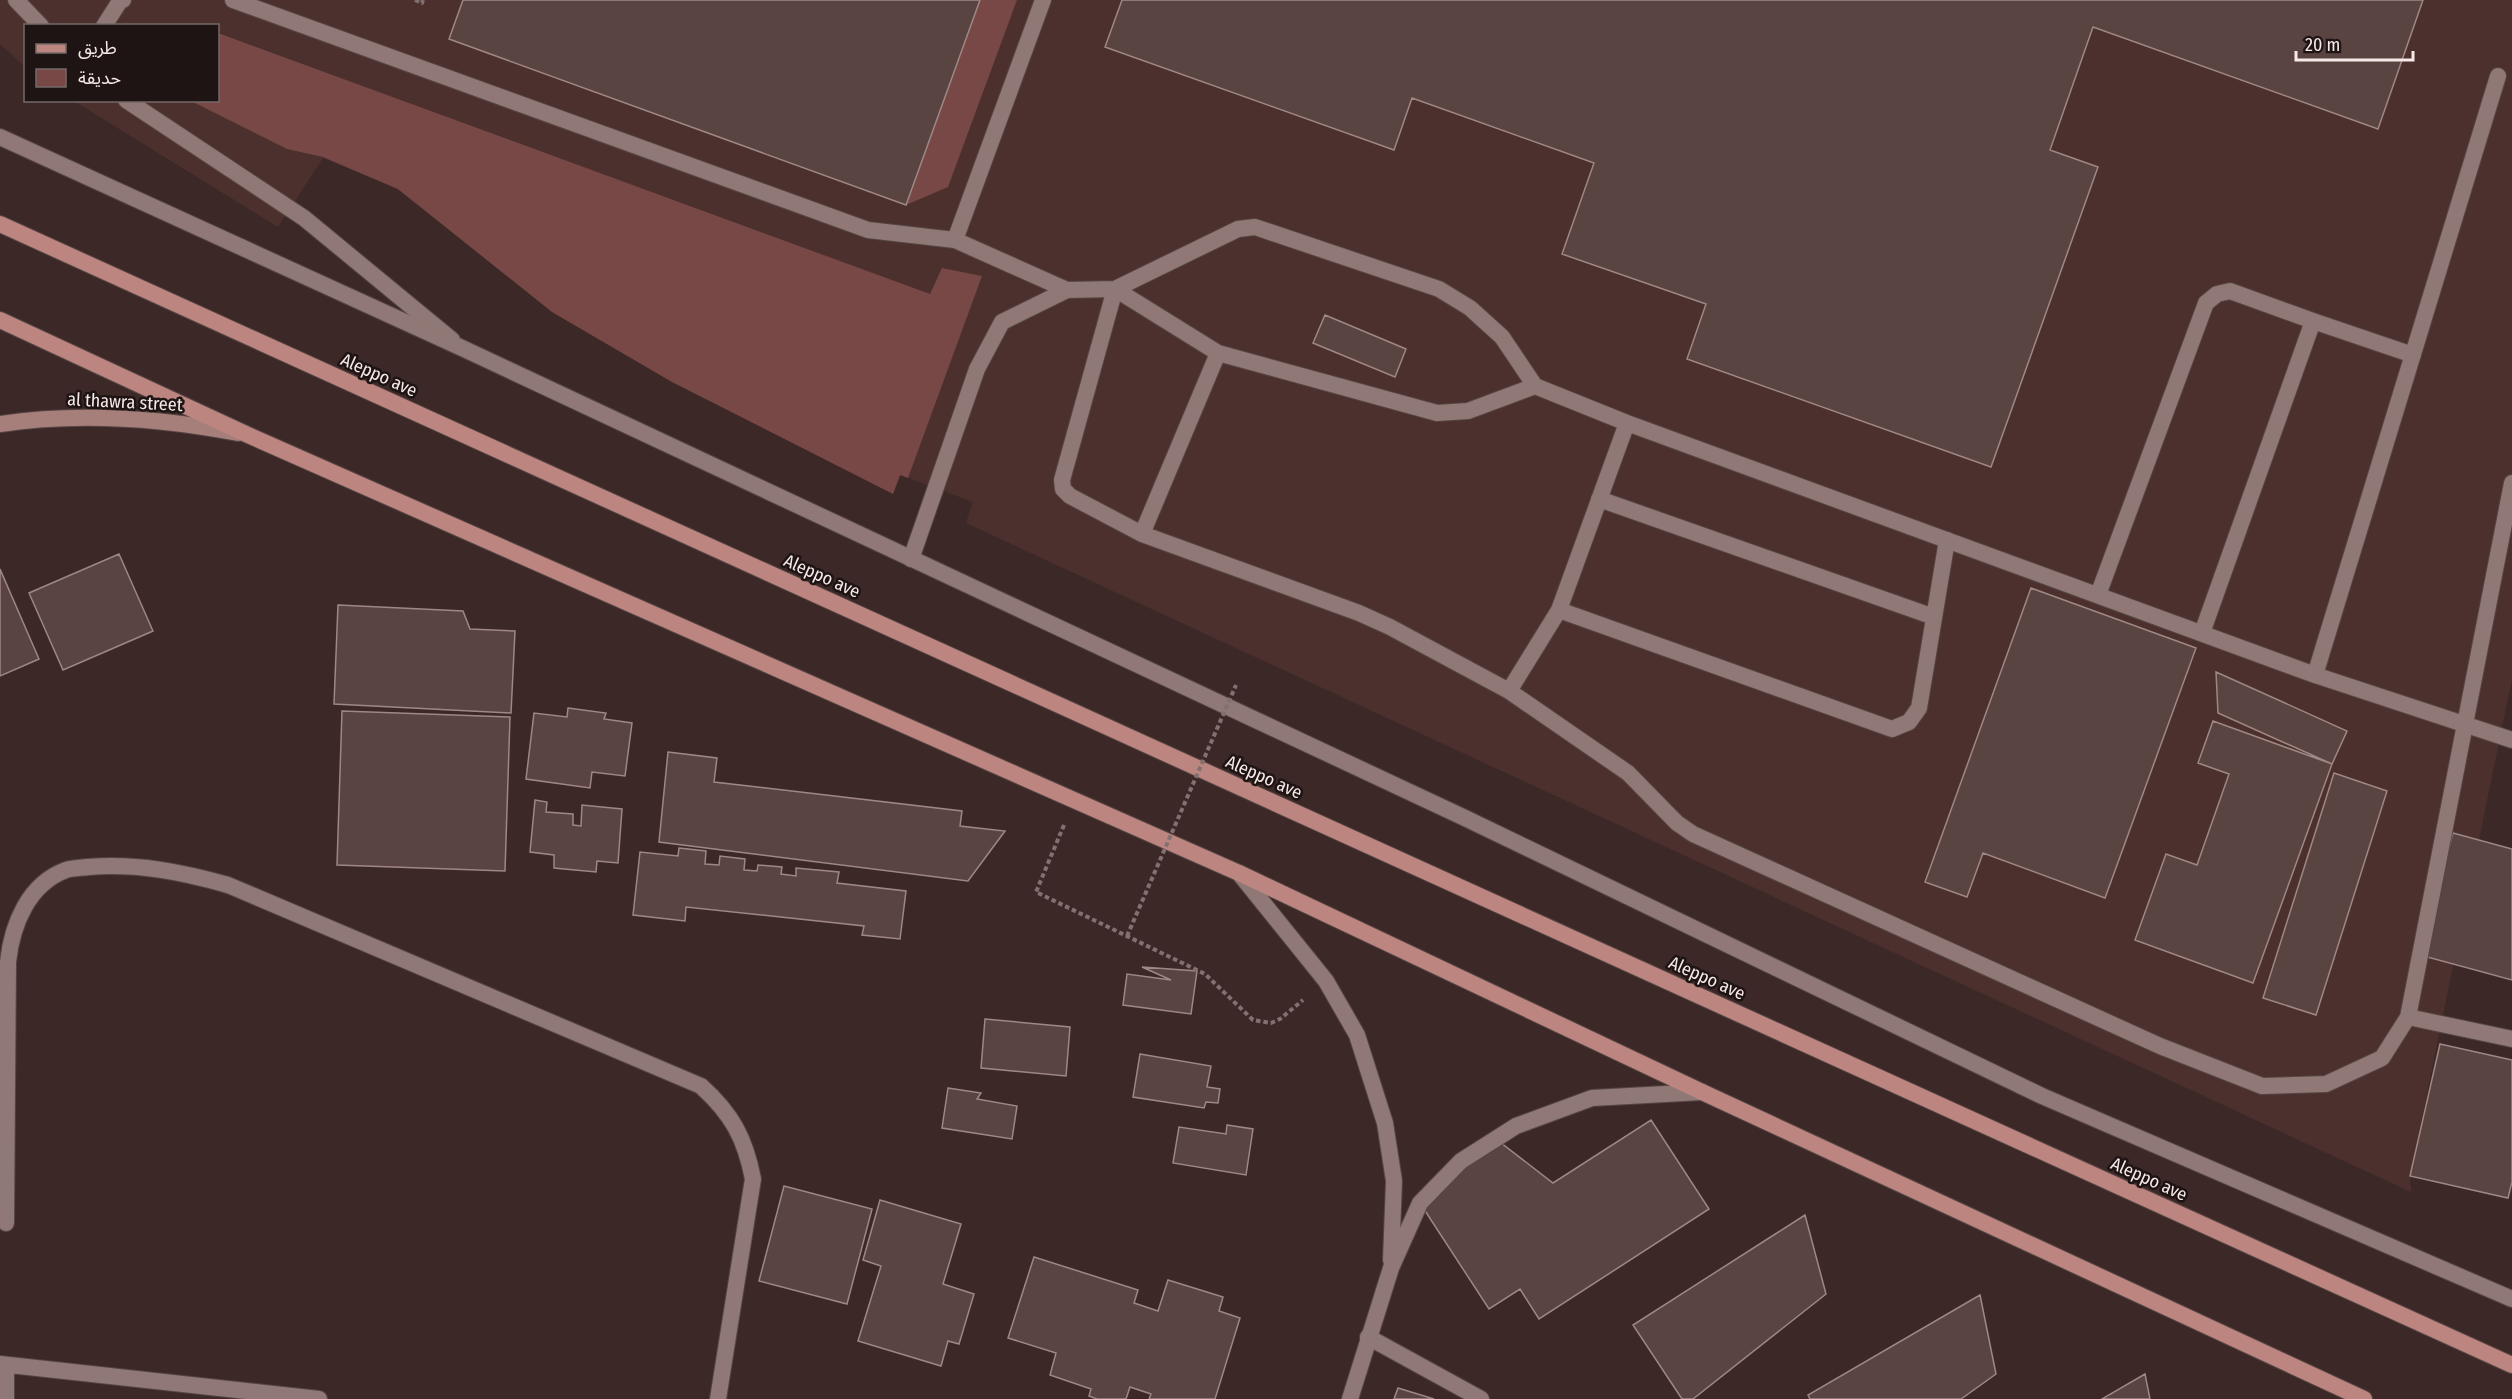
<svg xmlns="http://www.w3.org/2000/svg" width="2512" height="1399" font-family="'Fira Sans Condensed','Noto Sans Arabic',sans-serif">
  <rect width="100%" height="100%" fill="#3c2927"/>
  <path fill="#4b302e" d="M0 0H2512V679L2410 1176 2411 1192 966 523 973 502 901 475 893 494 672 382 552 312 397 189 323 158 278 227 74 101 218 100V26H26L25 67 0 44Z"/>
  <path fill="#774845" d="M980 0H1017L948 187 906 205Z
    M218 33 930 294 942 268 982 276 908 478 900 475 893 494 672 382 552 312 398 189 323 157 287 149 191 101 218 100Z"/>
  <path fill="#594442" stroke="#9f8785" stroke-width="1.5" d="M463 0H980L906 205 449 39Z
    M1122 0H2423L2378 129 2093 27 2050 150 2098 167 1991 467 1687 359 1706 304 1562 254 1594 163 1412 98 1394 150 1105 47Z
    M1325 315 1406 349 1395 377 1313 343Z
    M119 554 153 631 63 670 29 593Z
    M0 569 39 659 0 676Z
    M2031 588 2196 648 2105 898 1983 853 1967 897 1925 882Z
    M338 605 463 611 470 629 515 631 511 713 334 704Z
    M2216 672 2347 731 2332 764 2218 713Z
    M568 708 606 713 604 719 632 723 625 776 592 772 590 788 526 779 534 713 567 717Z
    M342 711 510 717 505 871 337 865Z
    M2213 721 2332 764 2253 983 2135 940 2166 854 2197 865 2229 774 2198 763Z
    M668 752 717 758 714 782 962 811 960 826 1005 831 968 881 659 842Z
    M2334 773 2387 791 2316 1015 2263 998Z
    M535 800 547 802 546 812 573 814V825L581 826 582 805 622 809 618 863 597 861 596 872 554 868V855L530 852Z
    M2453 833 2512 849V980L2420 955Z
    M679 848 706 851 705 864 719 865 720 856 745 859 744 870 757 871 758 865 782 867 781 874 796 876V868L839 872 837 883 906 891 900 939 862 935 864 926 686 907 685 921 633 915 640 852 678 856Z
    M1142 967 1197 971 1191 1014 1123 1005 1127 974 1171 980Z
    M985 1019 1070 1027 1066 1076 981 1068Z
    M2440 1044 2512 1060V1182L2508 1198 2410 1176Z
    M1140 1054 1211 1066 1207 1087 1220 1089 1218 1103 1206 1102 1204 1108 1133 1097Z
    M948 1088 981 1093 977 1099 1017 1106 1012 1139 942 1128Z
    M1651 1120 1709 1209 1539 1319 1520 1289 1489 1309 1420 1203 1492 1136 1553 1183Z
    M1227 1125 1253 1129 1246 1175 1173 1163 1179 1127 1226 1134Z
    M784 1186 872 1209 847 1304 759 1281Z
    M880 1200 961 1224 943 1284 974 1294 959 1344 948 1341 941 1366 858 1341 881 1266 863 1260Z
    M1805 1215 1826 1294 1693 1399H1682L1633 1325Z
    M1034 1257 1138 1290 1134 1303 1158 1311 1168 1280 1223 1297 1219 1311 1240 1318 1215 1399H1149L1151 1394 1130 1387 1126 1399H1097L1089 1396 1091 1389 1050 1375 1056 1353 1008 1338Z
    M1980 1295 1996 1374 1961 1399H1810L1808 1395Z
    M2145 1374 2150 1399H2102Z
    M1398 1388 1434 1399H1394Z"/>
  <g fill="none" stroke-linecap="round" stroke-linejoin="round">
    <defs>
      <path id="service" d="M16 0 41 26
        M233 0 868 230 955 240 1067 290 1115 289 1218 353 1437 413 1468 411 1535 386 1627 423 2315 675 2512 740
        M104 26 120 1 123 0
        M126 100 304 218 452 340
        M955 240 1043 0
        M2313 321 2413 355
        M1218 353 1142 534 1359 613 1390 627 1509 691 1559 610 1627 423
        M1599 499 1934 617
        M1142 534 1070 496 1063 489 1062 480 1115 289 1238 229 1255 227 1439 289 1470 308 1502 337 1535 386
        M911 559 977 369 1002 322 1067 290
        M2098 595 2206 303 2217 294 2230 291 2313 321 2202 633
        M1559 610 1892 729 1909 722 1919 708 1947 540
        M2315 675 2498 76
        M1509 691 1628 773 1677 823 1693 834 2160 1046 2262 1086 2326 1084 2382 1058 2408 1017 2512 483
        M6 1223 8 962C12 925 28 884 66 870 72 868 81 868 88 867 137 863 182 872 228 885L701 1086C732 1114 745 1138 753 1179L718 1399"/>
      <path id="minor" d="M0 137 462 348 1465 818 2042 1096 2512 1299
        M2408 1017 2512 1039
        M1368 1337 1481 1399
        M0 1364 319 1399
        M6 1399V1365"/>
      <path id="tertiary" d="M1239 873 1326 981 1357 1035 1385 1123 1394 1181 1391 1260
        M1350 1399 1391 1268 1420 1203 1461 1161 1516 1126 1592 1098 1702 1092"/>
      <path id="secondary" d="M0 424C80 412 159 418 238 433"/>
      <path id="primary" d="M0 224 2512 1365
        M0 320 248 435 1239 873 1702 1092 2364 1399"/>
    </defs>
    <use href="#service" stroke="#554544" stroke-width="18"/>
    <use href="#minor" stroke="#554544" stroke-width="18"/>
    <use href="#tertiary" stroke="#554544" stroke-width="18"/>
    <use href="#secondary" stroke="#554544" stroke-width="18"/>
    <use href="#primary" stroke="#554544" stroke-width="18"/>
    <path stroke="#827170" stroke-width="4" stroke-dasharray="4.5 3" stroke-linecap="butt" d="M415 0 422 3 423 0
      M1064 825 1036 892 1205 974 1253 1020 1271 1023 1280 1019 1303 1000"/>
    <use href="#service" stroke="#8f7875" stroke-width="16"/>
    <use href="#minor" stroke="#8f7875" stroke-width="16"/>
    <use href="#tertiary" stroke="#8f7875" stroke-width="16"/>
    <use href="#secondary" stroke="#a67e7a" stroke-width="16"/>
    <use href="#primary" stroke="#bd857f" stroke-width="16"/>
    <path stroke="#827170" stroke-width="4" stroke-dasharray="4.5 3" stroke-linecap="butt" d="M1127 936 1236 685"/>
  </g>
  <g text-anchor="middle" dominant-baseline="central" stroke-width="5" stroke-linejoin="round" paint-order="stroke">
    <g font-size="18" fill="#f7e9e8" stroke="#1d1413">
      <text transform="translate(379 375) rotate(24)">Aleppo ave</text>
      <text transform="translate(125 402) rotate(3)">al thawra street</text>
      <text transform="translate(822 576) rotate(24)">Aleppo ave</text>
      <text transform="translate(1264 777) rotate(24)">Aleppo ave</text>
      <text transform="translate(1707 978) rotate(24)">Aleppo ave</text>
      <text transform="translate(2149 1179) rotate(24)">Aleppo ave</text>
    </g>
  </g>
  <rect x="24" y="24" width="195" height="78" fill="#1d1413" stroke="#746968" stroke-width="1.5"/>
  <rect x="36" y="44" width="30" height="9" fill="#bd857f" stroke="#746968" stroke-width="1.5"/>
  <text x="78" y="54" font-size="18" fill="#f7e9e8">طريق</text>
  <rect x="36" y="69" width="30" height="18" fill="#774845" stroke="#746968" stroke-width="1.5"/>
  <text x="78" y="84" font-size="18" fill="#f7e9e8">حديقة</text>
  <path d="M2296 51v9h117v-9" fill="none" stroke="#f7e9e8" stroke-width="3"/>
  <text x="2305" y="51" font-size="18" fill="#f7e9e8" stroke="#1d1413" stroke-width="4.5" paint-order="stroke">20 m</text>
</svg>
